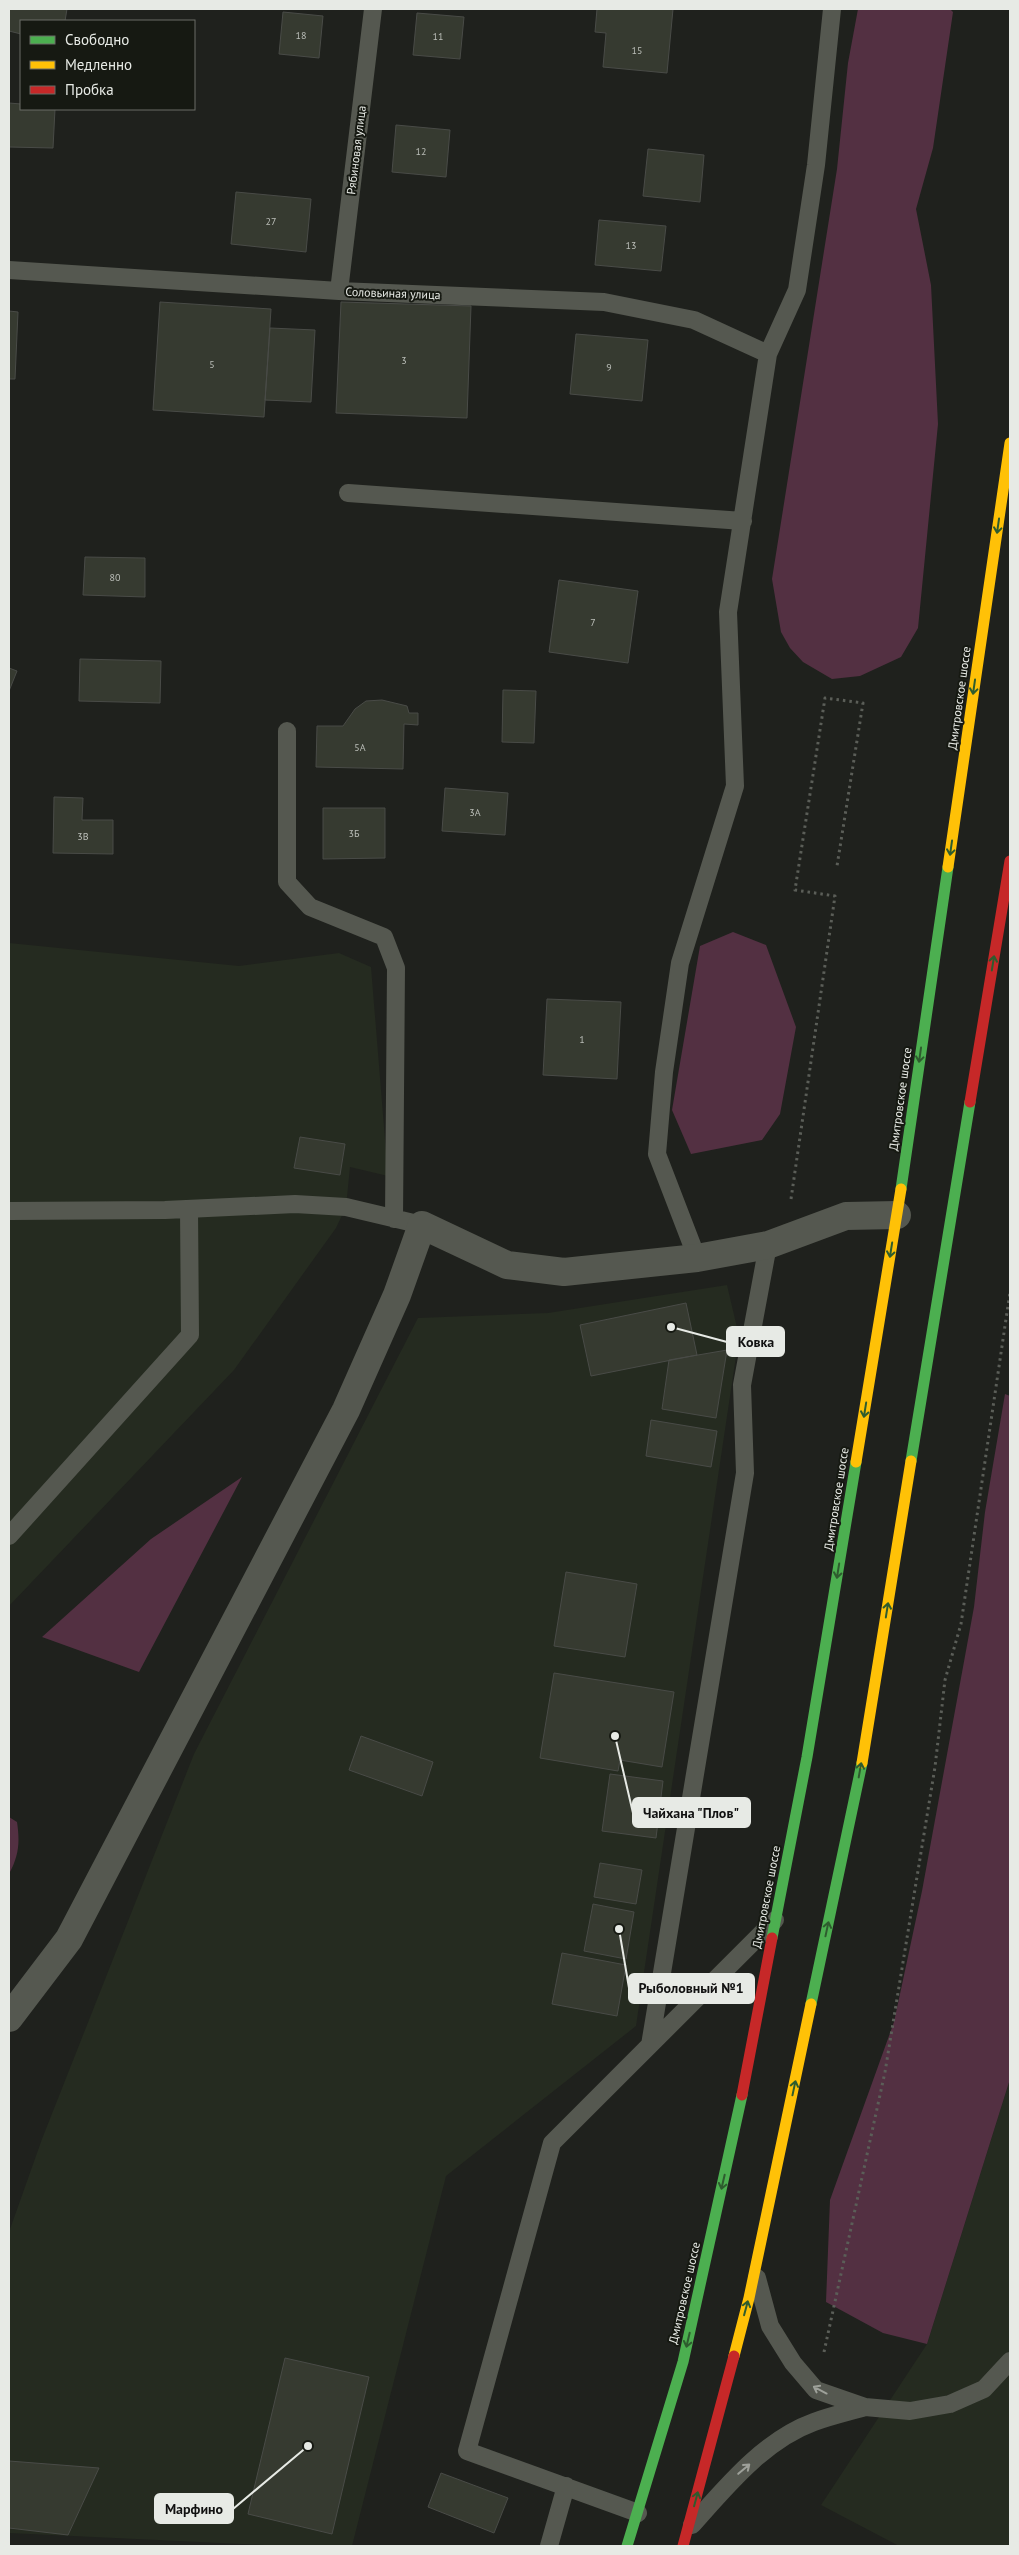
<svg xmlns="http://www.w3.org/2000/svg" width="1019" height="2555" font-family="'PT Sans',sans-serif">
  <rect width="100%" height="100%" fill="#1f211d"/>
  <path fill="#252b20" d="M9 943 239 966 339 953 371 967 388 1176 350 1167 346 1207 336 1228 234 1370 9 1606Z
    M727 1285 739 1336 636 2026 446 2176 352 2546H285L9 2533V2232L42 2139 194 1754 418 1318 548 1313Z
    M1010 2079V2546H899L821 2505 927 2344Z"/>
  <path fill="#533042" d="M858 9H950L953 12 933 148 916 209 931 285 938 424 918 628 901 657 860 676 832 679 803 662 790 648 781 632 772 579 837 169 848 63Z
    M733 932 766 945 796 1027 780 1114 762 1140 691 1154 672 1110 700 946Z
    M1005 1394 1010 1396V2079L927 2344 883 2333 826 2302 830 2200 894 2022 922 1891 974 1607 985 1512Z
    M242 1477 139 1672 42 1637 151 1539Z
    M9 1817 17 1822C20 1842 19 1856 9 1874Z"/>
  <path fill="#363a30" stroke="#494b47" d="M9 9H67L65 21H21V34L9 31Z
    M597 9H673L667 73 603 67 606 33 595 32Z
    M283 12 323 16 319 58 279 54Z
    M417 13 464 17 460 59 413 55Z
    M9 103 21 104V109H55L53 148 9 147Z
    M396 125 450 130 446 177 392 172Z
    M648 149 704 155 700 202 643 196Z
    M236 192 311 199 306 252 231 244Z
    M599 220 666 226 661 271 595 265Z
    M160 302 271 309 264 417 153 410Z
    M341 302 471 306 467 418 336 413Z
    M9 311 18 312 15 379H9Z
    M270 328 315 330 311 402 265 400Z
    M576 334 648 340 642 401 570 394Z
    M85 557 145 558V597L83 595Z
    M559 580 638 591 628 663 549 652Z
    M80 659 161 661 160 703 79 701Z
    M9 668 17 671 9 691Z
    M503 690 536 691 534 743 502 742Z
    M382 700 407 706 409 713H418V725L404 724 403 769 316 767 317 726H343L355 709 366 701Z
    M445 788 508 793 505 835 442 831Z
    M54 797 83 798 82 820H113V854L53 853Z
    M323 808H385V858L323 859Z
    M547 999 621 1002 617 1079 543 1075Z
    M300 1137 345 1144 340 1175 294 1168Z
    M686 1303 697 1355 591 1376 580 1325Z
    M727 1350 716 1418 662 1409 669 1360Z
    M651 1420 717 1431 711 1467 646 1456Z
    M566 1572 637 1584 625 1657 554 1646Z
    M554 1673 674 1692 662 1767 620 1760 618 1771 540 1758Z
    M361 1736 433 1762 422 1796 349 1770Z
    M610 1774 663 1781 656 1838 602 1831Z
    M600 1863 642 1870 636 1904 594 1897Z
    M593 1904 634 1912 626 1959 584 1951Z
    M562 1953 626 1965 617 2016 552 2004Z
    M285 2358 369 2377 332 2534 248 2514Z
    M9 2461 99 2468 68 2535 9 2528Z
    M441 2473 508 2498 494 2533 428 2507Z"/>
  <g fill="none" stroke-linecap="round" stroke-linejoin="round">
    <path stroke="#5b5e58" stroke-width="3" stroke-dasharray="2.5 4" stroke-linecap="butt" d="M791 1199 835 896 795 890 825 698 863 703 837 866
      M824 2352 885 2072 935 1767 945 1680 961 1624 1010 1292"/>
    <path stroke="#555850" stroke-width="18" d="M9 270 339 291 604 302 694 320 768 354
      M339 291 373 9
      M348 493 743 521
      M287 731V882L310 907 384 937 396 968 394 1219
      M9 1211 165 1210 295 1204 346 1207 422 1225
      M697 1258 657 1154 664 1072 680 963 735 786 728 612 768 354 797 290 816 165 832 9
      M9 1536 190 1335 189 1209
      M650 2045 745 1473 742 1385 768 1245
      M757 2278 770 2326 793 2363 816 2390 865 2407 910 2411 950 2404 984 2389 1010 2361
      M638 2513 467 2451 552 2143 775 1920
      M692 2525C726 2487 764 2440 814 2422 830 2416 848 2412 865 2407
      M549 2546 566 2486"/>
    <path stroke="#555850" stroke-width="28" d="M9 2018 69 1939 346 1410 397 1295 422 1225 507 1265 564 1272 697 1258 768 1245 846 1216 897 1215"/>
    <path stroke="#4caf50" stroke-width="11" d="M901 1189 948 867
      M911 1461 970 1102
      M772 1938 807 1757 856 1462
      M811 2004 862 1763
      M627 2546 683 2362 742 2095"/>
    <path stroke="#ffc107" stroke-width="11" d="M948 867 1010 443
      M856 1462 901 1189
      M862 1763 911 1461
      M734 2356 749 2298 811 2004"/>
    <path stroke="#c62828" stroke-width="11" d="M970 1102 1010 861
      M742 2095 772 1938
      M683 2546 734 2356"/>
  </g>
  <defs><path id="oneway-shaft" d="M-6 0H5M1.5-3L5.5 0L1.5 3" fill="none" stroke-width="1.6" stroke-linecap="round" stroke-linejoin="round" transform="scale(1.25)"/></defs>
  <g stroke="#2e5c2e">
    <use href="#oneway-shaft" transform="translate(998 526) rotate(98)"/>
    <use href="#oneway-shaft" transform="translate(974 687) rotate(98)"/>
    <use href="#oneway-shaft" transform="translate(951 848) rotate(98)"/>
    <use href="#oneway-shaft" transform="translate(993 963) rotate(-81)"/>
    <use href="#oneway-shaft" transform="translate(920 1055) rotate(98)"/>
    <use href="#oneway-shaft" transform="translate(891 1250) rotate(99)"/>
    <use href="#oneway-shaft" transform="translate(865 1410) rotate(99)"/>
    <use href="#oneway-shaft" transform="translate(838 1571) rotate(99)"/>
    <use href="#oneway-shaft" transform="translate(887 1610) rotate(-81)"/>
    <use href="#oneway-shaft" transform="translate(860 1770) rotate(-80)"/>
    <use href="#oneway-shaft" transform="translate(827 1929) rotate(-78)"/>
    <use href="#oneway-shaft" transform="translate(794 2088) rotate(-78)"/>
    <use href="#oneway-shaft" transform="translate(723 2182) rotate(103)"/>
    <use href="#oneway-shaft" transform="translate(746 2308) rotate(-75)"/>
    <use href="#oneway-shaft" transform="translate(688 2340) rotate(103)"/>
    <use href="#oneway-shaft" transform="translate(696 2499) rotate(-75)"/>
  </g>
  <g stroke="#9ea19a">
    <use href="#oneway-shaft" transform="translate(820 2390) rotate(-152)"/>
    <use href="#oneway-shaft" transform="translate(744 2469) rotate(-40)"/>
  </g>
  <g text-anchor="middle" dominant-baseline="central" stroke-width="4" stroke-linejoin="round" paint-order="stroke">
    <g font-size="10" fill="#bbbeb8">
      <text x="301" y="35">18</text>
      <text x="438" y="36">11</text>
      <text x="637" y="50">15</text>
      <text x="421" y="151">12</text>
      <text x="271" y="221">27</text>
      <text x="631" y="245">13</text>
      <text x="404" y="360">3</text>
      <text x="212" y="364">5</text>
      <text x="609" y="367">9</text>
      <text x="115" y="577">80</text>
      <text x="593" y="622">7</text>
      <text x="360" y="747">5А</text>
      <text x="475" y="812">3А</text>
      <text x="354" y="833">3Б</text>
      <text x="83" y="836">3В</text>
      <text x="582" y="1039">1</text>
    </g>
    <g font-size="12" fill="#e7eae5" stroke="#161912">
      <text transform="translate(356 150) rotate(-83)">Рябиновая улица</text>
      <text transform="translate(393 293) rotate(2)">Соловьиная улица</text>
      <text transform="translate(959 698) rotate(-82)">Дмитровское шоссе</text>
      <text transform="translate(900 1099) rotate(-82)">Дмитровское шоссе</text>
      <text transform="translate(836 1499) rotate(-81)">Дмитровское шоссе</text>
      <text transform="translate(766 1897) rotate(-79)">Дмитровское шоссе</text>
      <text transform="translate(684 2293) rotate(-77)">Дмитровское шоссе</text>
    </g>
  </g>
  <path fill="none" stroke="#e7eae5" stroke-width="2" d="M671 1327L727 1342M615 1736L633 1813M619 1929L629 1988M308 2446L233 2509"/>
  <g fill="#e7eae5" stroke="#161912" stroke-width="2">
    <circle cx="671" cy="1327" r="5"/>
    <circle cx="615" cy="1736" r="5"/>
    <circle cx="619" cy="1929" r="5"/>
    <circle cx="308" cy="2446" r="5"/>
  </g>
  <g fill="#e7eae5" stroke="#e7eae5" stroke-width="2">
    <rect x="727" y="1327" width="57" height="29" rx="5"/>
    <rect x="633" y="1798" width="117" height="29" rx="5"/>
    <rect x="629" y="1974" width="125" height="29" rx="5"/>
    <rect x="155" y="2494" width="78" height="29" rx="5"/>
  </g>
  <g font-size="14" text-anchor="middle" font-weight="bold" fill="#111">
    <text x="756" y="1347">Ковка</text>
    <text x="691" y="1818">Чайхана "Плов"</text>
    <text x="691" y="1993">Рыболовный №1</text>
    <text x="194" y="2514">Марфино</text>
  </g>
  <rect width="1019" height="2555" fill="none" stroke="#e7eae5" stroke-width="20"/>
  <rect x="20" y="20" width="175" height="90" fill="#161912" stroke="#6a6d66"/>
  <rect x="30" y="36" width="25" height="8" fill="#4caf50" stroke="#6a6d66"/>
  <text x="65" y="45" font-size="15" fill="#e7eae5">Свободно</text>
  <rect x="30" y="61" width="25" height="8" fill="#ffc107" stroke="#6a6d66"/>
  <text x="65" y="70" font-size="15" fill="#e7eae5">Медленно</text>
  <rect x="30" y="86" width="25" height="8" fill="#c62828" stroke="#6a6d66"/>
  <text x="65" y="95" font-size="15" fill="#e7eae5">Пробка</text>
</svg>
